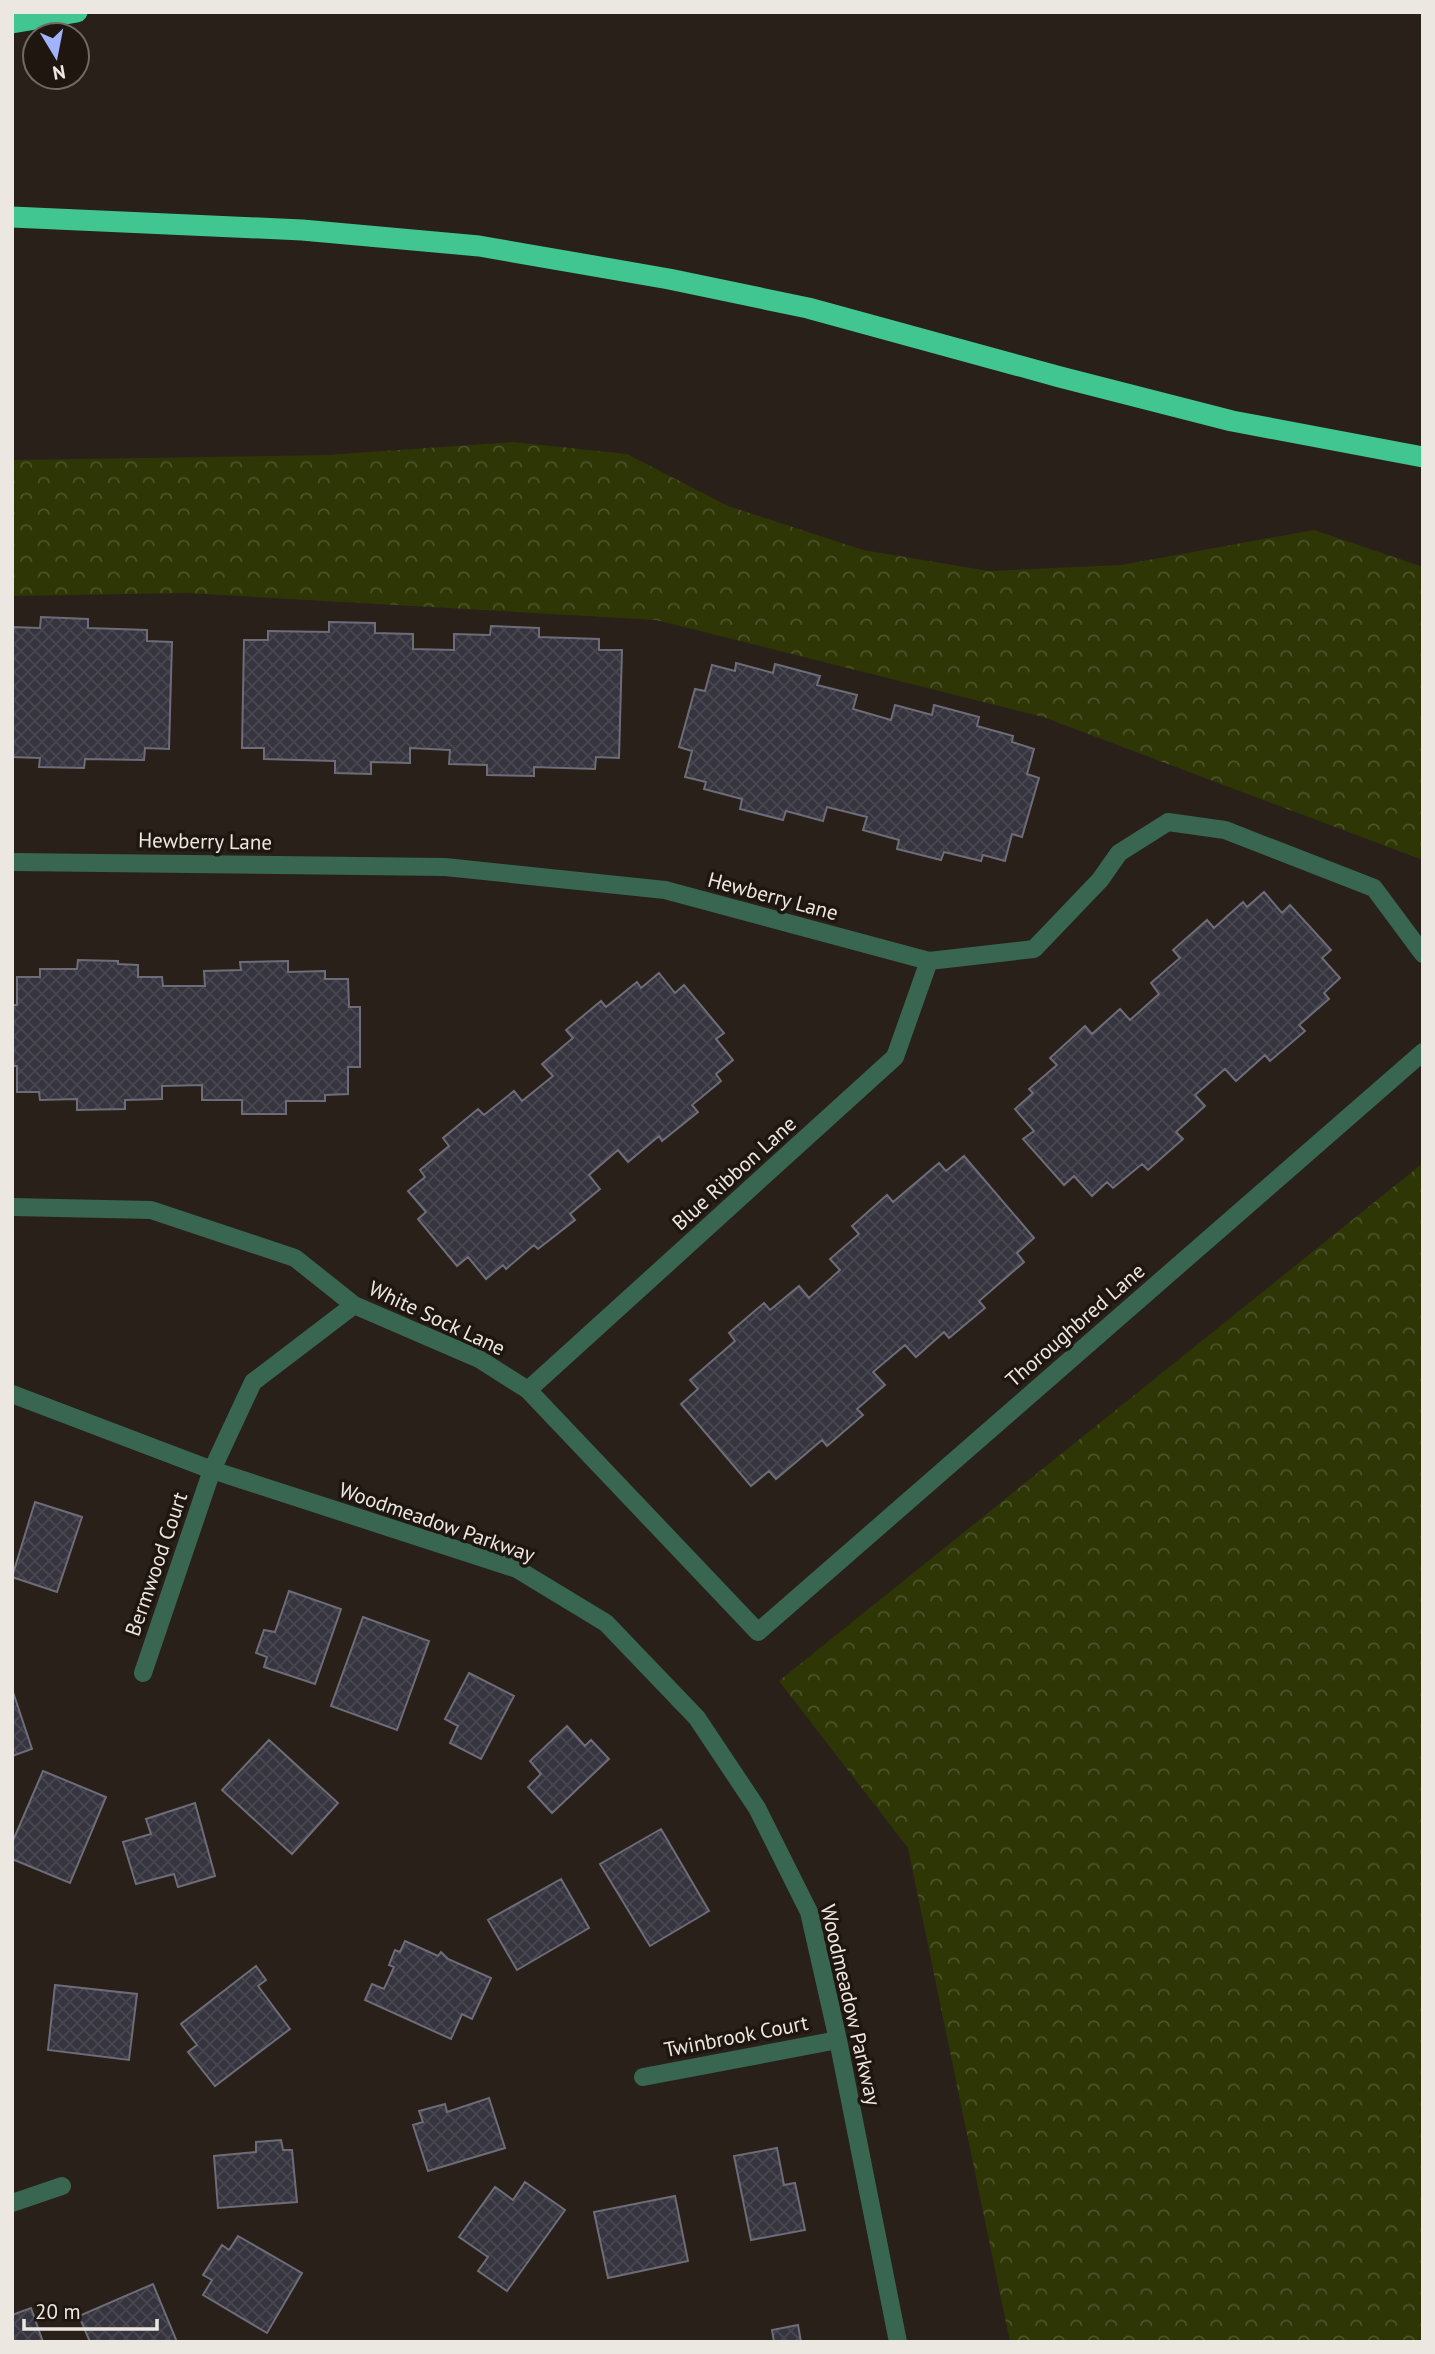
<svg xmlns="http://www.w3.org/2000/svg" width="1435" height="2354" font-family="'PT Sans',sans-serif">
  <defs>
    <pattern id="forest-crowns" width="20" height="18" patternUnits="userSpaceOnUse" patternTransform="scale(1.75)"><rect width="20" height="18" fill="#2e3606"/><path d="M2 6a3 3 0 1 1 6 0M12 15a3 3 0 1 1 6 0" fill="none" stroke="#4d532a"/></pattern>
    <pattern id="building-cross-hatch" width="8" height="8" patternUnits="userSpaceOnUse" patternTransform="scale(1.75)"><rect width="8" height="8" fill="#35343f"/><path d="M0 0l8 8M0 8l8-8" fill="none" stroke="#494851"/></pattern>
  </defs>
  <rect width="100%" height="100%" fill="#282019"/>
  <path fill="url(#forest-crowns)" d="M513 442 627 454 728 506 863 550 989 571 1121 565 1314 530 1423 567V860L1043 717 656 620 186 593 12 596V460L327 455Z
    M1423 1163V2342H1010L908 1848 779 1681Z"/>
  <path fill="url(#building-cross-hatch)" stroke="#6d6c78" stroke-width="2" d="M41 617 88 619V628L147 630V641L172 642 169 749 145 748 144 760 85 759 84 768 39 767 40 758 12 757V627L40 628Z
    M329 622 375 623V633L413 634V649L454 650V634L490 635 491 626 539 628V637L599 639V650H622L619 758 596 757 595 769 534 767V776L487 775V765L449 764 450 750 410 748V763L371 762V774L335 773V761L264 759V748H242L244 640H268V631L329 632Z
    M736 663 773 673 775 664 820 676 817 685 857 695 853 709 891 720 895 705 932 715 934 705 979 717 977 726 1013 736 1012 742 1034 749 1027 774 1039 778 1022 837 1012 834 1005 861 983 855 981 861 944 852 941 860 897 849 899 840 863 830 867 817 827 807 823 821 786 811 783 820 740 809 742 799 704 789 706 782 685 777 692 751 679 747 695 689 705 691 712 665 735 671Z
    M1264 892 1282 913 1290 905 1331 950 1322 958 1340 978 1324 993 1329 999 1299 1025 1305 1031 1270 1061 1265 1055 1236 1081 1225 1069 1195 1095 1205 1106 1176 1132 1183 1139 1148 1170 1142 1164 1113 1188 1107 1182 1092 1196 1074 1176 1064 1185 1023 1139 1034 1131 1015 1109 1033 1093 1029 1089 1057 1065 1050 1058 1085 1026 1092 1034 1120 1009 1130 1020 1159 994 1151 983 1180 958 1173 950 1207 920 1214 928 1243 902 1247 907Z
    M78 960 118 961V964L138 965V977H162L163 986H205L204 971 241 970 240 962 288 961V972L325 971V979H348L349 1007H360V1067H348V1094L325 1095V1101H286V1114H242V1100H202V1085L162 1086V1099L125 1100V1109L77 1110V1099L40 1100 39 1092H17V1066H12V1005H17V977H40V969H77Z
    M659 973 675 993 684 985 724 1033 716 1039 733 1060 716 1074 721 1081 692 1105 698 1112 662 1141 659 1136 628 1162 618 1150 589 1175 600 1189 570 1214 575 1220 538 1249 534 1245 506 1269 503 1265 486 1279 468 1257 457 1266 418 1219 426 1212 408 1191 425 1177 420 1170 449 1146 443 1138 478 1109 484 1115 514 1091 522 1101 553 1076 542 1064 573 1038 566 1030 601 1001 606 1007 637 982 641 988Z
    M964 1156 1034 1238 1017 1253 1024 1262 979 1301 985 1308 949 1338 944 1332 916 1357 905 1345 873 1372 885 1385 857 1409 863 1415 827 1446 822 1440 776 1479 769 1471 751 1486 681 1404 698 1389 690 1380 735 1341 729 1333 764 1303 770 1310 799 1286 809 1298 840 1270 830 1259 859 1234 852 1226 887 1195 893 1202 939 1163 946 1171Z
    M35 1502 82 1517 57 1592 12 1577Z
    M289 1591 341 1609 315 1684 264 1667 267 1657 256 1653 264 1630 275 1632Z
    M363 1617 429 1641 397 1730 331 1706Z
    M469 1673 514 1696 481 1759 450 1743 458 1726 445 1719Z
    M12 1689 32 1749 12 1756Z
    M567 1726 585 1746 591 1740 609 1759 552 1813 528 1787 541 1774 530 1761Z
    M269 1740 338 1803 292 1854 222 1790Z
    M43 1771 106 1797 70 1883 12 1859V1843Z
    M195 1803 215 1876 178 1887 174 1874 136 1884 123 1842 151 1834 146 1819Z
    M661 1829 709 1911 650 1946 600 1864Z
    M561 1879 589 1928 517 1970 488 1920Z
    M405 1941 438 1956 441 1952 448 1959 491 1978 472 2019 462 2014 451 2039 365 2000 372 1984 384 1989 394 1967 389 1965 395 1950 400 1952Z
    M256 1966 266 1980 258 1986 290 2029 215 2086 188 2052 197 2045 181 2024Z
    M55 1985 137 1994 129 2060 48 2050Z
    M489 2098 505 2148 428 2171 413 2125 423 2122 419 2111 445 2104 447 2112Z
    M281 2140 283 2150H292L297 2202 218 2208 214 2156 256 2152V2142Z
    M777 2148 784 2185 795 2183 805 2230 751 2240 734 2156Z
    M525 2182 565 2210 507 2291 478 2271 488 2257 459 2237 495 2187 513 2200Z
    M675 2196 688 2261 608 2278 594 2212Z
    M238 2236 302 2273 267 2333 203 2295 212 2280 203 2275 222 2245 229 2250Z
    M153 2284 177 2342H90L79 2316Z
    M31 2308 43 2342H12V2315Z
    M798 2325 801 2342H774L772 2330Z"/>
  <g fill="none" stroke-linecap="round" stroke-linejoin="round">
    <path stroke="#386651" stroke-width="18" d="M12 862 445 867 665 890 929 961 1034 949 1100 880 1119 853 1168 822 1225 830 1374 888 1423 954
      M12 1207 151 1210 295 1258 354 1305 479 1359 528 1390 758 1632 1423 1052
      M528 1390 895 1057 929 961
      M12 1394 212 1470 517 1569 606 1623 697 1718 757 1808 809 1912 838 2040 898 2342
      M143 1673 212 1470 253 1382 354 1305
      M643 2077 838 2040
      M12 2203 62 2186"/>
    <path stroke="#41c692" stroke-width="21" d="M12 23 77 12
      M12 217 302 230 479 246 669 279 808 308 1060 377 1232 421 1423 457"/>
  </g>
  <g text-anchor="middle" dominant-baseline="central" stroke-width="7" stroke-linejoin="round" paint-order="stroke">
    <g font-size="21" fill="#ede7e2" stroke="#1f1610">
      <text transform="translate(205 841) rotate(1)">Hewberry Lane</text>
      <text transform="translate(773 896) rotate(15)">Hewberry Lane</text>
      <text transform="translate(734 1173) rotate(-42)">Blue Ribbon Lane</text>
      <text transform="translate(437 1318) rotate(25)">White Sock Lane</text>
      <text transform="translate(1075 1325) rotate(-41)">Thoroughbred Lane</text>
      <text transform="translate(437 1522) rotate(19)">Woodmeadow Parkway</text>
      <text transform="translate(156 1564) rotate(-71)">Bermwood Court</text>
      <text transform="translate(851 2005) rotate(77)">Woodmeadow Parkway</text>
      <text transform="translate(736 2036) rotate(-11)">Twinbrook Court</text>
    </g>
  </g>
  <rect width="1435" height="2354" fill="none" stroke="#ede7e2" stroke-width="28"/>
  <g transform="translate(56 56) rotate(170)"><circle r="33" fill="#1f1610" stroke="#716a64" stroke-width="2"/>
  <path d="M0-5L12 26L0 18L-12 26Z" fill="#a1b3fd"/>
  <text y="-10" font-size="19" font-weight="bold" text-anchor="middle" fill="#ede7e2">N</text>
  </g>
  <path d="M24 2319v10h133v-10" fill="none" stroke="#ede7e2" stroke-width="3.5"/>
  <text x="35" y="2319" font-size="21" fill="#ede7e2" stroke="#1f1610" stroke-width="5" paint-order="stroke">20 m</text>
</svg>
